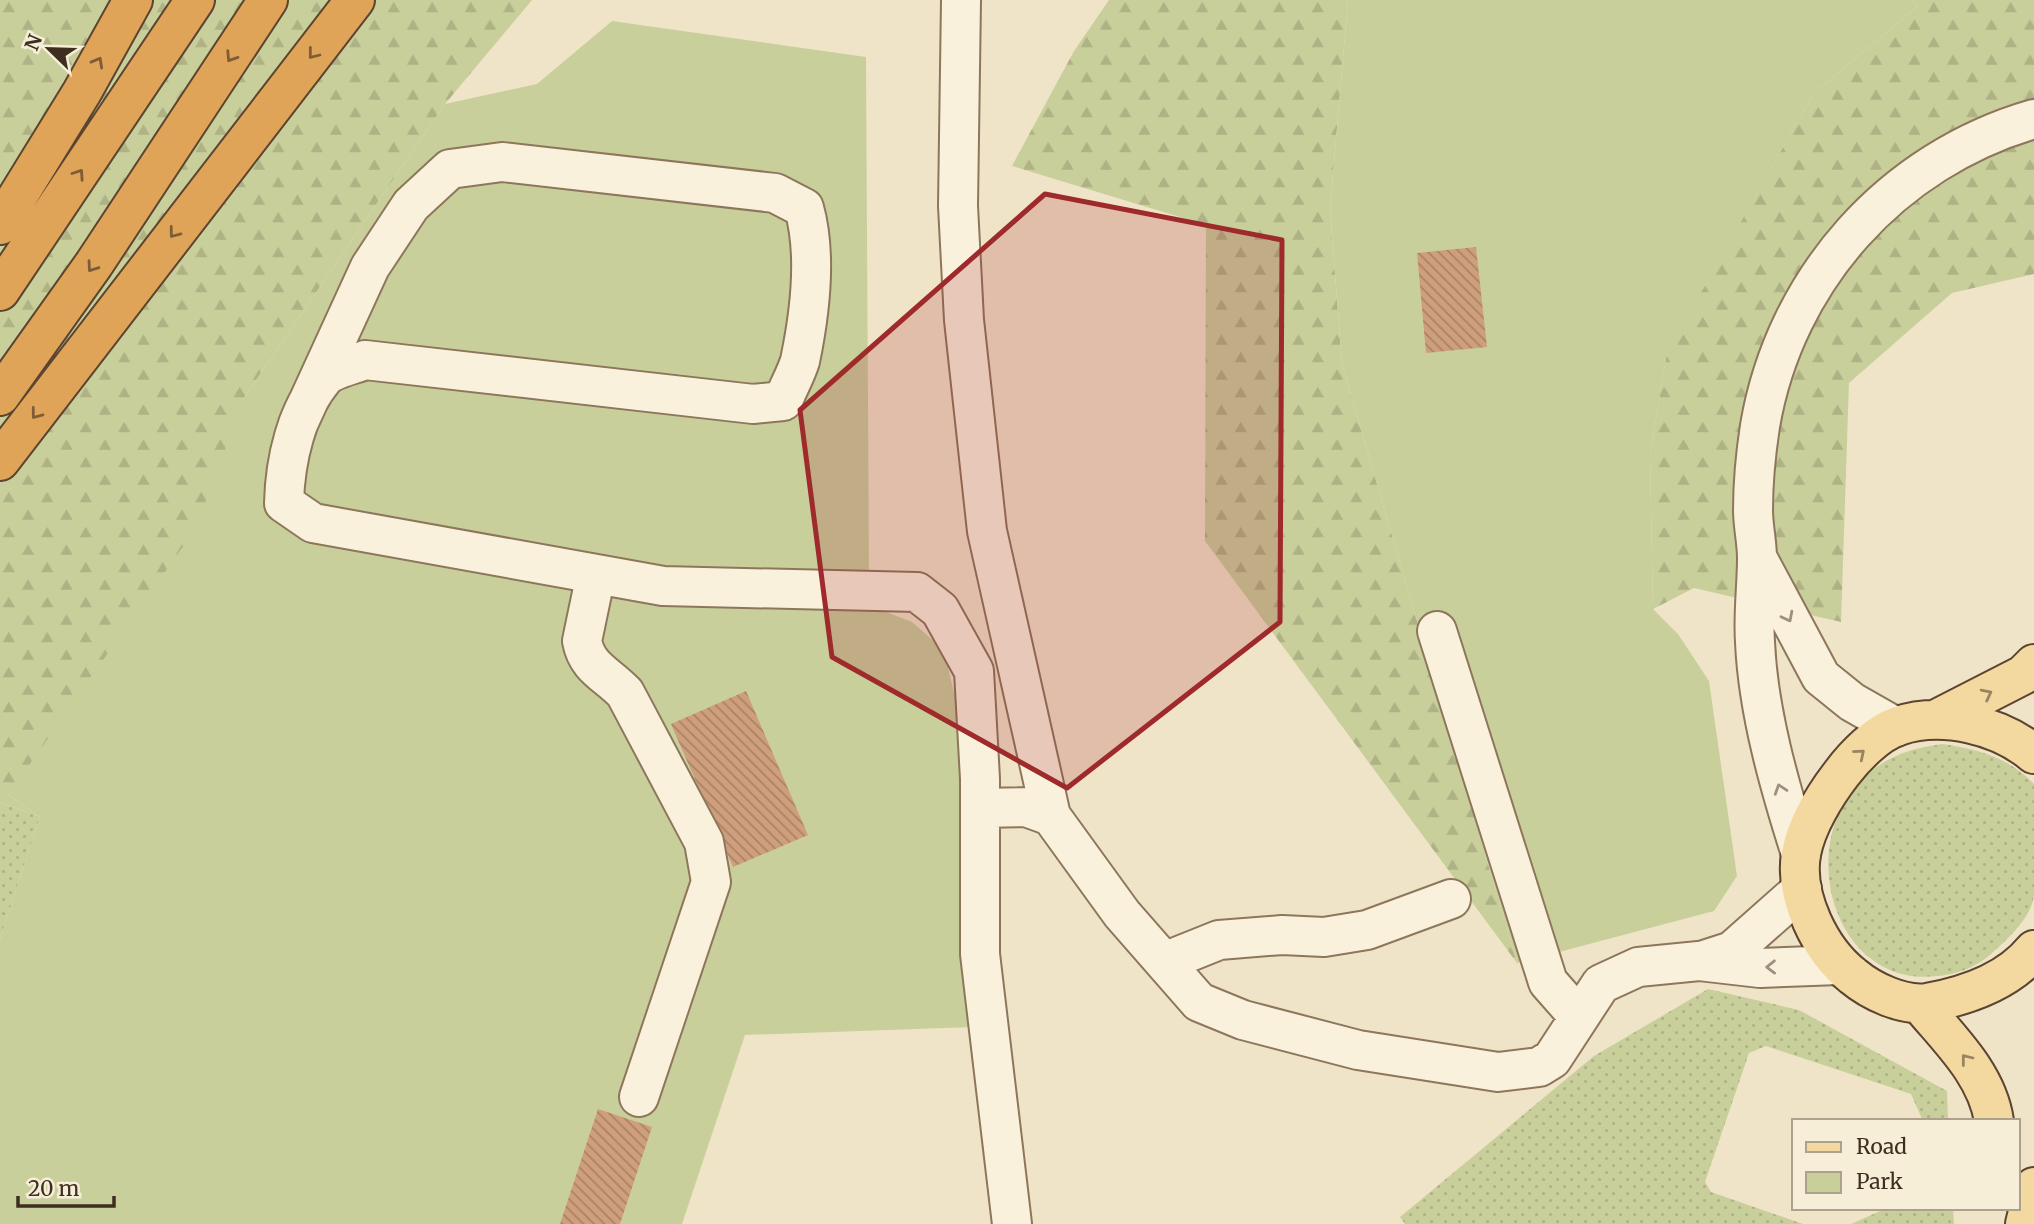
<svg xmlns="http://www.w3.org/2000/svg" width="2034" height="1224" font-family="Merriweather,serif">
  <defs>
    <pattern id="green-dots" width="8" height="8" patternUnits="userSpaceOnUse" patternTransform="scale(1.75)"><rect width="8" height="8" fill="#c9cf9b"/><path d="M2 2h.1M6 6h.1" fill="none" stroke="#aeb285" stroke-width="1.8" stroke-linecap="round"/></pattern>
    <pattern id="forest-firs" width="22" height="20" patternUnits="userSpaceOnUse" patternTransform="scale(1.75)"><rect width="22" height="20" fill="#c9cf9b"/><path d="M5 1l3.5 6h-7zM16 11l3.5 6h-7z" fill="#aeb285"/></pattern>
    <pattern id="building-back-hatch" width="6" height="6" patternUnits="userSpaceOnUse" patternTransform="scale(1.75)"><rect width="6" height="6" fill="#cf9f7d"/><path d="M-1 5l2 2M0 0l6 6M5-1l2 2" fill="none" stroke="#a98266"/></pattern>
  </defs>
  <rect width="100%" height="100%" fill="#f0e4c8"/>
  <path fill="url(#green-dots)" d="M1942 744C1978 749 2008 757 2034 784 2034 820 2034 860 2034 896 2031 918 2007 940 1991 954 1975 968 1958 974 1938 976 1818 991 1781 796 1906 752 1917 748 1930 746 1942 744Z
    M0 802 40 817 0 939Z
    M1708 989 1799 1010 1947 1091 1948 1121H1923L1911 1094 1766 1046 1749 1053 1705 1182 1711 1192 1803 1224H1405L1400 1217 1594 1056Z
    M1887 1208H1953L1954 1224H1851Z"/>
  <path fill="url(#forest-firs)" d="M0 0H532L445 104 244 398 215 533 8 795 40 817 0 802Z
    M1109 0H1348L1330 209 1342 364 1517 963 1205 541 1206 225 1012 166 1074 51Z
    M1910 0H2034V274L1952 293 1849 383 1841 622 1694 588 1653 609 1650 455 1667 352 1813 94 1918 6Z"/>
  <path fill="#c9cf9b" d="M1348 0H1910L1918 6 1813 94 1667 353 1650 455 1653 609 1678 634 1709 681 1737 876 1714 911 1517 963 1342 364 1330 209Z
    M612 21 866 57 869 576 878 609 912 622 944 650 961 723 973 1027 745 1035 682 1224H0V939L40 817 8 795 196 528 244 398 445 104 537 84Z"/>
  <path fill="url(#building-back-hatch)" d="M1476 247 1487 347 1426 353 1417 253Z
    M746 691 808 835 733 867 671 724Z
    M598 1109 652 1127 620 1224H560Z"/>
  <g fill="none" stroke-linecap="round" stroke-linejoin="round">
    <defs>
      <path id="minor" d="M961 0 958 206 964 320 987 531 1051 816
        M298 424 370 267 411 205 450 169 502 162 775 193 804 208C817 254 810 313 800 361 796 374 788 388 783 401L753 404 365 360C353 365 332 369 324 378 296 411 285 461 284 503L313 523 663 586 917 592 940 610 974 671 980 779V954L1012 1224
        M1759 561 1821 677 1852 702 1896 727
        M596 574 582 641C587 668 607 674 625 693L704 842 711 882 639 1097
        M1437 631 1548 982 1578 1016
        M980 808 1026 807 1051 816 1122 914 1199 1002 1243 1020 1358 1050 1498 1072 1539 1067 1552 1059 1601 984 1638 967 1699 961 1760 968 1839 965
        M1801 854C1780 788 1758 712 1755 642 1753 614 1757 586 1757 558 1757 542 1753 526 1753 510 1753 483 1756 452 1760 426 1785 279 1892 160 2034 119
        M1701 961 1732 951 1802 889
        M1164 962 1219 940 1282 935 1324 937 1367 930 1451 899"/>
      <path id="major" d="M1937 719 2023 675 2034 664
        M2034 754C1999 725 1942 711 1898 726 1877 733 1855 756 1842 773 1825 795 1806 826 1801 854 1794 897 1820 950 1853 976 1871 991 1902 1006 1927 1003 1966 996 2008 982 2034 950
        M1920 1004C1949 1039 1987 1074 1994 1121
        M2025 1224 2034 1187"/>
      <path id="highway" d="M0 225 82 92 133 0
        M0 291 195 0
        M0 396 94 264 268 0
        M0 461 355 0"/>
    </defs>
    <use href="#minor" stroke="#8d765c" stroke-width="42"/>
    <use href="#major" stroke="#5b4430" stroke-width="42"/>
    <use href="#highway" stroke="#5b4430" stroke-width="42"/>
    <use href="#minor" stroke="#faf1dc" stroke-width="38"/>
    <use href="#major" stroke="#f3d9a0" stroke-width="38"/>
    <use href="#highway" stroke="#e0a458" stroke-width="38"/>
  </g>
  <defs><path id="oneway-chevron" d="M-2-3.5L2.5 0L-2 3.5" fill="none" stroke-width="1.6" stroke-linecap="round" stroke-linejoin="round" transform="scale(1.75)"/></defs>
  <g stroke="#7e5d36">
    <use href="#oneway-chevron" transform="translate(313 54) rotate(128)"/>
    <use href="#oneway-chevron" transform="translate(231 57) rotate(123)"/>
    <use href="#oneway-chevron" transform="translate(98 62) rotate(-61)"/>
    <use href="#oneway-chevron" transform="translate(79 174) rotate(-56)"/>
    <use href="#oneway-chevron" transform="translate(174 233) rotate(127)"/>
    <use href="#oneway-chevron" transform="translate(92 267) rotate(125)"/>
    <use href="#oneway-chevron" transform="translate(36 414) rotate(127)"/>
  </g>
  <g stroke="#9c907e">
    <use href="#oneway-chevron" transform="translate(1788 617) rotate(63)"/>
    <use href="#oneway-chevron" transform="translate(1780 789) rotate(-108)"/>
    <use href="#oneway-chevron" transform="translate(1771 967) rotate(179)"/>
  </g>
  <g stroke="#988460">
    <use href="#oneway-chevron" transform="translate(1987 694) rotate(-27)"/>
    <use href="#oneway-chevron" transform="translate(1860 754) rotate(-40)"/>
    <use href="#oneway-chevron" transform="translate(1966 1059) rotate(-128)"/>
  </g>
  <path fill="#9e2a2b" fill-opacity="0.2" stroke="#9e2a2b" stroke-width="5" stroke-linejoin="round" d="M1045 194 1282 240 1280 622 1067 788 832 657 800 410Z"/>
  <rect x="1792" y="1119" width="228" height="91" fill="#f7eed8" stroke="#ada18e" stroke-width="2"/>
  <rect x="1806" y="1142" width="35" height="10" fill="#f3d9a0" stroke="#ada18e" stroke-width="2"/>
  <text x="1856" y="1154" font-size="21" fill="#3d2e20">Road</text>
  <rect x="1806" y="1172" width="35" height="21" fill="#c9cf9b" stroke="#ada18e" stroke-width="2"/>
  <text x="1856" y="1189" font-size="21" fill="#3d2e20">Park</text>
  <g transform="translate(49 49) rotate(293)" stroke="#f7eed8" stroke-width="5" paint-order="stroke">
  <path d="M0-5L12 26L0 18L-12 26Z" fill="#3d2e20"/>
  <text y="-10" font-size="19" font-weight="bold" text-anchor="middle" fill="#3d2e20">N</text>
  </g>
  <path d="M18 1196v10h96v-10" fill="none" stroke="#3d2e20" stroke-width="3.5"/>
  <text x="28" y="1196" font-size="21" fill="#3d2e20" stroke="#f7eed8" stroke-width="5" paint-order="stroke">20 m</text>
</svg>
